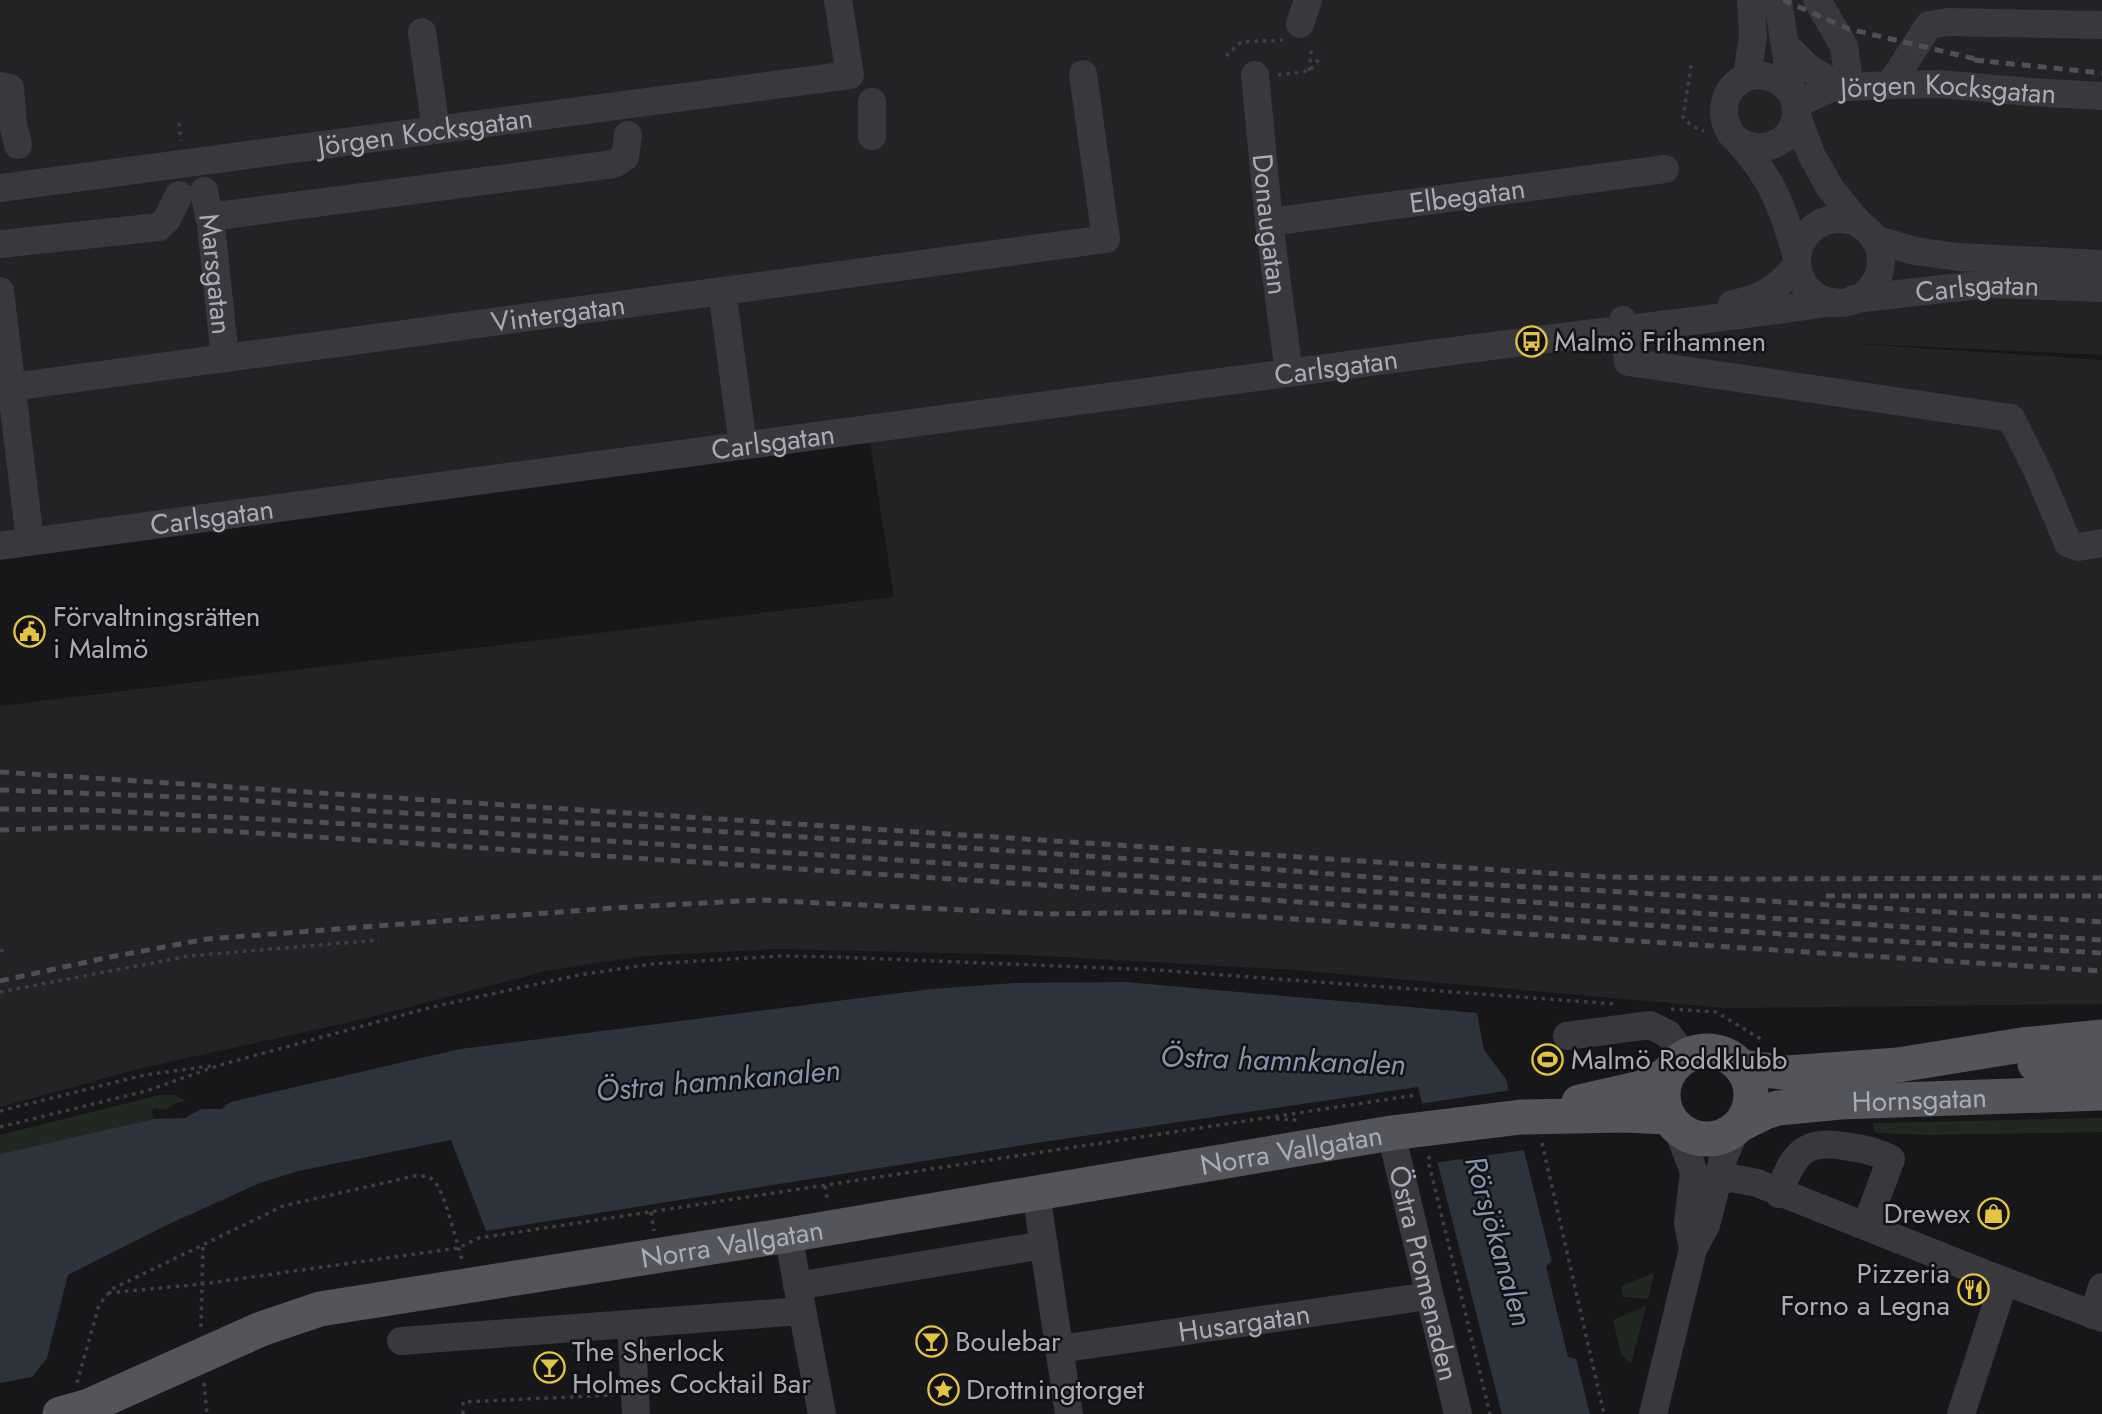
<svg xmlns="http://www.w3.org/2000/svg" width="2102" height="1414" font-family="Jost,sans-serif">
  <rect width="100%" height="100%" fill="#171618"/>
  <path fill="#232225" d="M0 0H2102V355L1845 343 2102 360V1004L1727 1008 1295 970 1027 955 779 949 642 956 546 971 363 1019 142 1068 0 1107V706L894 597 869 436 0 542Z"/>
  <path fill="#212822" d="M160 1095H175L186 1101 175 1103 166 1110 155 1108 151 1111 154 1119 0 1154V1135Z
    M2102 1118V1132L1930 1135 1875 1133 1873 1123Z
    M1654 1273 1648 1299 1623 1297 1621 1286Z
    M1646 1306 1631 1364 1621 1354 1613 1320Z"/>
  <path fill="#2d333b" d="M1125 982 1477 1013 1484 1050 1506 1079 1590 1414H1502L1418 1087 1036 1143 486 1231 451 1140 298 1171 260 1183 169 1224 68 1275 47 1358 32 1377 0 1383V1154L154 1119 185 1118 201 1109H222L230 1102 460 1049 931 989 1015 983Z"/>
  <path fill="#171618" d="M1512 1090 1525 1150 1434 1163 1419 1104Z
    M1553 1256 1571 1325 1579 1360 1568 1357 1546 1266 1552 1261Z"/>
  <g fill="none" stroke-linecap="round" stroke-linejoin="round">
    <path stroke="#3e3f44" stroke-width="3.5" stroke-dasharray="3.5 5" stroke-linecap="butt" d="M1226 56 1241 42 1283 40
      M1691 65 1683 118 1692 126 1704 131
      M1309 71 1312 45
      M1278 75 1309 71 1322 56
      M179 123 181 141
      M0 951 4 950
      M0 992 189 956 379 940
      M1671 1009 1716 1012 1764 1041
      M0 1111 144 1075 211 1066
      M1276 1119 1297 1120
      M0 1127 146 1091 220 1065 432 1007 579 975 652 964 713 960 781 956 836 957 1157 970 1615 1004
      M1542 1143 1604 1414
      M1430 1156 1428 1160 1490 1414
      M825 1186 828 1203
      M651 1212 654 1231
      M108 1293 202 1284 458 1248 479 1238 1416 1095
      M201 1327 203 1245
      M77 1383 99 1305 112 1289 283 1206 414 1176C421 1176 429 1175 434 1181 445 1192 456 1242 462 1259
      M204 1383 207 1414
      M463 1414V1402L613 1395"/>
    <g stroke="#38383d" stroke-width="28">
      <path d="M1778 0 1792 93C1815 151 1730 169 1724 114 1724 105 1725 96 1731 89 1749 67 1776 74 1792 93"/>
      <path d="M1817 0 1844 46 1850 87"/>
      <path d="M1300 24 1308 0"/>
      <path d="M422 32 436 130"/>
      <path d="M1785 45 1807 67 1842 88"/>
      <path id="s1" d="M1255 75 1269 222 1289 373"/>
      <path d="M1747 77 1753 35 1751 0"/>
      <path d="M1890 85 1929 25 1948 22 2102 25"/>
      <path d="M0 86 10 88 13 124 18 145"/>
      <path d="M872 102V136"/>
      <path id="s2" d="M1796 104 1831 88 1890 85 1940 84 2030 92 2102 96"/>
      <path d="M1797 116 1811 154 1830 188 1860 225"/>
      <path d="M1737 140C1773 179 1782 206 1797 257"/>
      <path id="s3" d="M0 188 850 75 838 0"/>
      <path id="s4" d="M204 191 211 225 225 358"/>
      <path d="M209 217 614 164 625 157 628 135"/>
      <circle cx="1839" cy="261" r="42"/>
      <path id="s5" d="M1269 222 1665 169"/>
      <path d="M1874 239 1915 251 1958 257 2102 264"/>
      <path d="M0 244 159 227 167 219 179 195"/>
      <path d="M0 291 30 541"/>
      <path d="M722 291 743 445"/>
      <path id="s6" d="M1854 299 1988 284 2102 288"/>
      <path d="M1732 304C1760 299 1781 287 1797 264"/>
      <path d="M1623 320 1628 362 2011 418 2037 470 2068 543 2078 547 2102 543"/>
      <path id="s7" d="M12 387 1106 239 1083 74"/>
      <path id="s8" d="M0 546C479 479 959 418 1438 353 1570 335 1703 321 1835 302"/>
      <path d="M1567 1036 1650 1025 1668 1034 1685 1057"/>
      <path d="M1677 1127 1694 1172 1688 1223 1693 1249"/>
      <path id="s9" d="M1391 1133 1458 1414"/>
      <path d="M1717 1181 1732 1178 1757 1183 1988 1275 2102 1318"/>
      <path d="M1036 1193 1069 1414"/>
      <path d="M1779 1194C1792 1157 1802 1139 1844 1146 1861 1148 1876 1151 1891 1159L1866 1226"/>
      <path d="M788 1235 822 1414"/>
      <path d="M797 1286 1044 1245"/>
      <path d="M2093 1315 2102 1287"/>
      <path d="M631 1325 636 1414"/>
      <path d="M401 1341 802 1311"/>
      <path id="s10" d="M1059 1349 1429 1296"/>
      <path d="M1653 1414 1693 1249 1706 1225 1723 1159 1735 1131"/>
      <path d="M1961 1414 2004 1282"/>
    </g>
    <g stroke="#54545b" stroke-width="35">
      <circle cx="1707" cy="1095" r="44"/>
      <path d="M2035 1064H2102"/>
      <path d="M1741 1067 1788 1073 1898 1065 2022 1045 2102 1037"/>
      <path d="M1579 1102 1641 1088 1668 1074"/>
      <path id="s11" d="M1741 1124 1765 1112 1778 1108 1840 1102 2102 1093"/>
      <path id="s12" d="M60 1414 89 1406 261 1329 320 1309 788 1235 1391 1133 1521 1117 1624 1115 1668 1117"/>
    </g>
    <path stroke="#4f4f55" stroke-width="5" stroke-dasharray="9 7" stroke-linecap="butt" d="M1783 0 1849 29 1984 61
      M1974 60 2102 73
      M0 772 1606 877 1740 879 2102 878
      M0 790 235 799 371 811 668 828 1191 863 1435 882 1591 890 2102 922
      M0 809 92 810 369 825 2102 940
      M0 830 90 827 226 831 1873 940 2102 953
      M1826 896H2102
      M0 981 105 958 207 939 612 908 760 900 1046 914 1185 912 2102 971"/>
  </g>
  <defs>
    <symbol id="bus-ring" viewBox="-11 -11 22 22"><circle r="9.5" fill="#121113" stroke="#e2c344" stroke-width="1.5"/><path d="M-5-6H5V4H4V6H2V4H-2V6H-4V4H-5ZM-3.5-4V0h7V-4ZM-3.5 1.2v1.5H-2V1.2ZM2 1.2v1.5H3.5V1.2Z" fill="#e2c344"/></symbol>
    <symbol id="civic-ring" viewBox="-11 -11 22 22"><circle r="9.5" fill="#121113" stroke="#e2c344" stroke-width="1.5"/><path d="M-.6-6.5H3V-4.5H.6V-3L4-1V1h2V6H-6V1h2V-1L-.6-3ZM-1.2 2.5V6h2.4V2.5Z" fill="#e2c344"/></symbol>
    <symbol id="stadium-ring" viewBox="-11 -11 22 22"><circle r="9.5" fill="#121113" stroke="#e2c344" stroke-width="1.5"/><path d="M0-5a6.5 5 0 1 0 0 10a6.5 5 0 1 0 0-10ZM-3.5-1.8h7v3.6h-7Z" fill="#e2c344"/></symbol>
    <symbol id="shop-ring" viewBox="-11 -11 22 22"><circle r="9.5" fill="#121113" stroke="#e2c344" stroke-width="1.5"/><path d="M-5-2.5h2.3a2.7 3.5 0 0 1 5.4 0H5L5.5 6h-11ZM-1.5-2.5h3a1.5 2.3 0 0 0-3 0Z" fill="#e2c344"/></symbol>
    <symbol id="restaurant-ring" viewBox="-11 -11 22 22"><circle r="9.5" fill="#121113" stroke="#e2c344" stroke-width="1.5"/><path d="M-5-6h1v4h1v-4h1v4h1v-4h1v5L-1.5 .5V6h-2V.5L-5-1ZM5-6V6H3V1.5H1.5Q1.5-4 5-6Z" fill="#e2c344"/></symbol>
    <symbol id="bar-ring" viewBox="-11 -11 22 22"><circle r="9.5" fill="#121113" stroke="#e2c344" stroke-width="1.5"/><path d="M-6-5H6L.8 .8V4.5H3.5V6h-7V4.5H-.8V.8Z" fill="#e2c344"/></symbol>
    <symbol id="sight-ring" viewBox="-11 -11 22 22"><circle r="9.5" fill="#121113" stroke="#e2c344" stroke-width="1.5"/><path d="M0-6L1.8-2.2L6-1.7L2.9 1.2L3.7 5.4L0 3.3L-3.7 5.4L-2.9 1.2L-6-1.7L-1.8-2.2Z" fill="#e2c344"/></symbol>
  </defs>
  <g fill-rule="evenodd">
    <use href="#bus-ring" x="1514" y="324" width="35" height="35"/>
    <use href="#civic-ring" x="12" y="614" width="35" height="35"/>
    <use href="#stadium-ring" x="1530" y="1042" width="35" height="35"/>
    <use href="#shop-ring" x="1976" y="1196" width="35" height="35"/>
    <use href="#restaurant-ring" x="1956" y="1272" width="35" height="35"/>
    <use href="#bar-ring" x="914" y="1324" width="35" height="35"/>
    <use href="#bar-ring" x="532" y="1350" width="35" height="35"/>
    <use href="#sight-ring" x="926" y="1372" width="35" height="35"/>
  </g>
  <g text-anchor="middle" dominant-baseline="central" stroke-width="5" stroke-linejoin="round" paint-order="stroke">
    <g font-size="28" fill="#a9acb7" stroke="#121113">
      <text stroke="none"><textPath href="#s2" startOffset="156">Jörgen Kocksgatan</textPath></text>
      <text stroke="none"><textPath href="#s3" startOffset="429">Jörgen Kocksgatan</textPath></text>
      <text stroke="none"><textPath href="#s5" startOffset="200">Elbegatan</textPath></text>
      <text stroke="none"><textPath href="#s1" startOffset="150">Donaugatan</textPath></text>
      <text stroke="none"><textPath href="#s4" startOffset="84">Marsgatan</textPath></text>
      <text stroke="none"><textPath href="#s6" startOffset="124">Carlsgatan</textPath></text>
      <text stroke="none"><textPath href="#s7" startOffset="551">Vintergatan</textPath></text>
      <text stroke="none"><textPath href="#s8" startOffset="1348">Carlsgatan</textPath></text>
      <text stroke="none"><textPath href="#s8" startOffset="780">Carlsgatan</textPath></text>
      <text stroke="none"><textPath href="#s8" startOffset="214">Carlsgatan</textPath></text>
      <text stroke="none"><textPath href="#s11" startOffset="182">Hornsgatan</textPath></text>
      <text stroke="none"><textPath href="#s12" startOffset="1265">Norra Vallgatan</textPath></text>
      <text stroke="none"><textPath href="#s12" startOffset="698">Norra Vallgatan</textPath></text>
      <text stroke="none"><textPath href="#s9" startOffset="144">Östra Promenaden</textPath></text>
      <text stroke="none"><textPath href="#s10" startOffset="187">Husargatan</textPath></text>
    </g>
    <g font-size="28" fill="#a9acb7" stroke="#121113" text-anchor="start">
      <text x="1554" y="341">Malmö Frihamnen</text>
      <text x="53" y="616">Förvaltningsrätten<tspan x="53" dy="32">i Malmö</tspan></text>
      <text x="1571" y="1059">Malmö Roddklubb</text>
      <text x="1970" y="1213" text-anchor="end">Drewex</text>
      <text x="1950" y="1273" text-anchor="end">Pizzeria<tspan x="1950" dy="32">Forno a Legna</tspan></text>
      <text x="955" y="1341">Boulebar</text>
      <text x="572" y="1351">The Sherlock<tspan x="572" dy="32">Holmes Cocktail Bar</tspan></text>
      <text x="966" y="1389">Drottningtorget</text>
    </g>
    <g font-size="30" font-style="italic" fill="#8395af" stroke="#121113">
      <text transform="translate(1283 1060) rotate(2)">Östra hamnkanalen</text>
      <text transform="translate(718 1080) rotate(-5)">Östra hamnkanalen</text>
      <text transform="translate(1499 1241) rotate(74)">Rörsjökanalen</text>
    </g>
  </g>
</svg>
